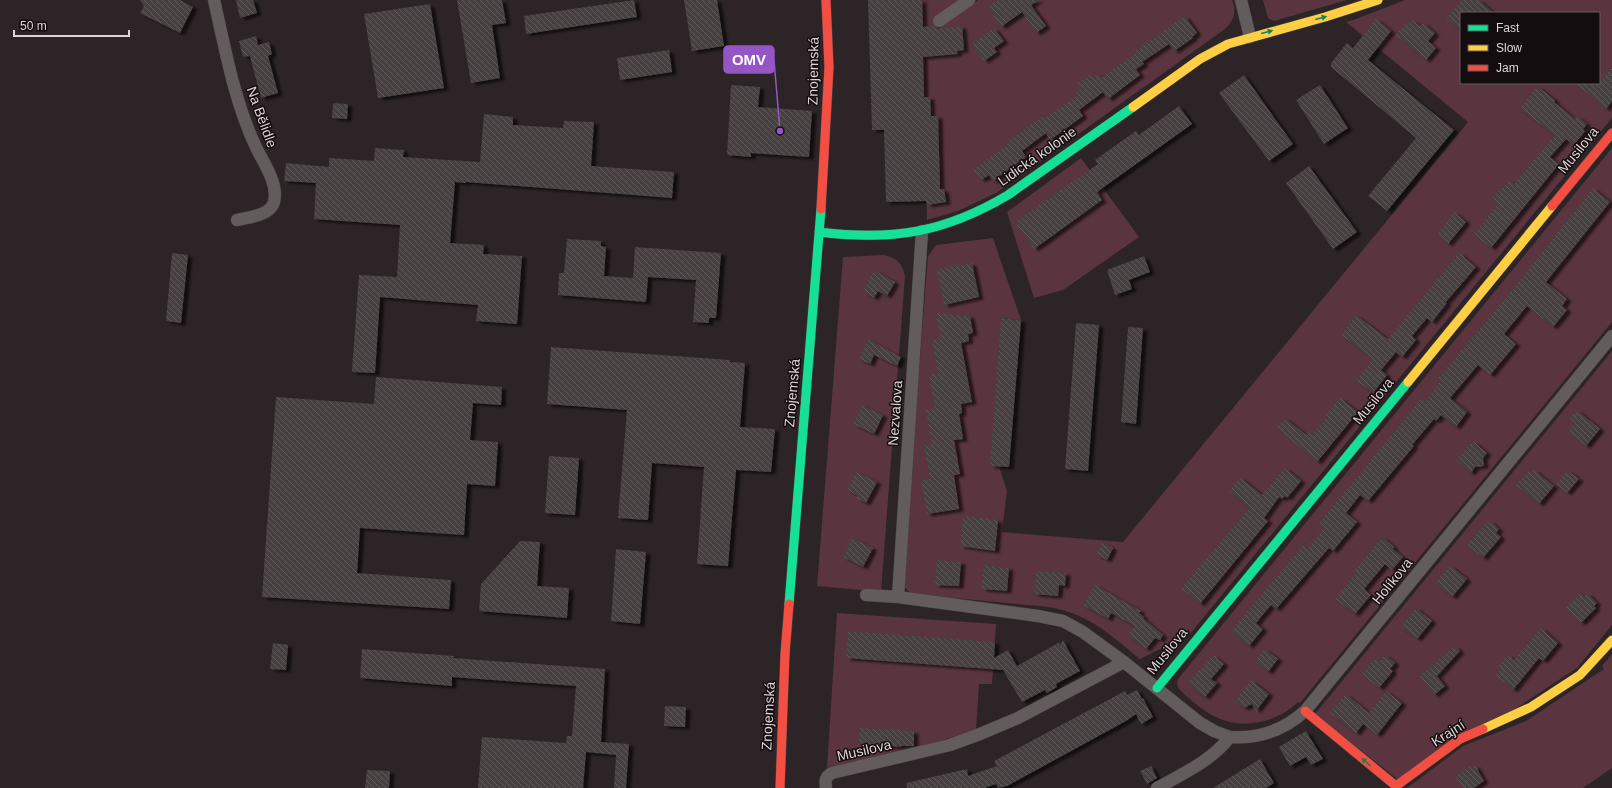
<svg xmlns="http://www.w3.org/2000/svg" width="1612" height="788" font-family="Arial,sans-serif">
  <defs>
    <pattern id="building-back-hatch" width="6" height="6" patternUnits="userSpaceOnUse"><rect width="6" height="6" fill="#463f41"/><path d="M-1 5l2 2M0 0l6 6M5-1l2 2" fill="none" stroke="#605a5c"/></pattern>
    <filter id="shadow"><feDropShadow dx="4.5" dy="2.5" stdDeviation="1" flood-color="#0009"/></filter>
  </defs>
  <rect width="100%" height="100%" fill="#2c2426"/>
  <path fill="#5a343e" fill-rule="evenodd" d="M907 0H959L936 16 938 29 978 0H1232C1237 11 1234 21 1225 29L996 193 958 211 927 220 924 120Z
    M1263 0H1347L1274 21 1268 18Z
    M1405 0H1612V118L1190 634 1140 659C1121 644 1102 626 1079 616 1070 612 1060 609 1049 607L911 594 902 584 928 256 936 245 993 238 1021 320 1002 318 999 466 1007 491 1002 532 1123 542 1468 122 1346 22 1356 19ZM1461 13H1599V83H1461Z
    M1612 148V322L1300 703 1298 702C1279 721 1246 730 1220 719 1206 713 1192 702 1180 690L1177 685 1178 679Z
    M1081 158 1139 237 1063 290 1034 298 1007 212Z
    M883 255C896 257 903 264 905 276L881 592 817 586 843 257Z
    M1612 351V625L1577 668 1512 711 1397 779 1315 714Z
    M837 613 996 624 992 684H979L976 730 926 745 827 768Z
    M1612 654V768L1583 788H1407L1463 746 1526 721 1604 669 1602 666Z"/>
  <path fill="url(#building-back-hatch)" filter="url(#shadow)" d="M140 0H180L193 7 180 33 140 13 144 6Z
    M236 0H253L257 13 240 18Z
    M457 0H502L506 23 492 25 500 78 471 83Z
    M634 0 637 17 526 34 524 16Z
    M684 0H717L724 46 692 51Z
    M868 0H922L923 27 934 26 936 29 962 26 964 50 957 51 958 54 923 57 924 97H930L931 116H938L940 189H944L946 202 927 205 926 201 886 202 884 130H872Z
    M998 0H1039L1031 5 1046 26 1036 33 1022 12 1001 27 988 7Z
    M1462 0H1479L1494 13H1461V31L1446 18Z
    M430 4 444 88 378 98 364 14Z
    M1185 16 1197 33 1192 37 1193 38 1174 51 1169 44 1142 62 1144 64 1136 69 1140 75 1108 99 1103 92 1079 110 1083 116 1050 140 1046 133 1022 151 1026 157 993 181 989 175 981 180 973 170 1009 144 1007 142 1017 135 1042 117 1044 119 1078 95 1076 92 1082 88 1078 83 1091 74 1093 77 1098 74 1101 78 1135 54 1134 52Z
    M1376 19 1391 31 1368 60 1454 130 1387 211 1368 196 1416 138 1331 67V63L1347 43 1353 48Z
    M1412 20 1420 26 1423 23 1435 33 1428 41 1436 48 1426 60 1396 35 1405 24 1407 26Z
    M994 28 1004 41 994 48 997 52 984 61 972 44Z
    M256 36 258 45 269 42 272 54 268 56 278 93 261 98 250 56 243 57 239 41Z
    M669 50 672 72 620 80 617 58Z
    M1612 68V101L1606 109 1575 83H1599Z
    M1244 75 1293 144 1269 161 1219 93Z
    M731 85 760 87 758 107 812 111 809 157 751 153V157L727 155Z
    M1320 85 1348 128 1324 144 1296 100Z
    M1537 86 1555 100 1554 102 1575 119 1577 116 1587 124 1583 129 1585 131 1574 145 1566 139 1550 157 1559 164 1491 248 1474 234 1498 204 1492 199 1509 180 1514 184 1555 135 1520 109Z
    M333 103 348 104 347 119 332 118Z
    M1179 106 1192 124 1097 192 1102 200 1034 249 1032 246 1015 222 1098 164 1095 160 1136 131 1139 135Z
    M484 114 513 117V125L563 128 564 121 594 122 591 166 674 172 672 198 466 182V183L455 182 450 243 484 245 483 254 522 256 517 324 476 321 478 305 380 297 375 373 354 372 352 371 359 275 397 277 400 225 314 219 316 183 284 181 286 163 329 167V158L374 161 375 148 404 150 403 157 480 162Z
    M1309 166 1357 232 1333 249 1286 183Z
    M1593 188 1610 202 1546 282 1567 299 1562 306 1567 310 1553 327 1527 306 1504 334 1516 344 1490 375 1478 365 1450 398 1467 412 1456 427 1441 415 1436 421 1434 419 1412 445 1414 446 1368 501 1360 495 1346 513 1357 522 1333 551 1329 548 1276 609 1271 605 1256 623 1263 629 1249 646 1231 631 1303 545 1307 549 1324 528 1319 523 1422 398 1426 401 1440 382 1437 380 1509 294Z
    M1454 212 1466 222 1448 244 1437 235Z
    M567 239 601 241V246L606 247 604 276 633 278 635 247 721 253 716 318H709V323L693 322 696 280 648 277 646 302 558 295 559 273H564Z
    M172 253 188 255 181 323 166 321Z
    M1459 253 1476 267 1445 303H1447L1432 322 1427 318 1412 336 1416 340 1402 357 1396 352 1381 370 1387 375 1373 393 1356 380 1373 359 1341 335 1356 315 1388 339Z
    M1144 256 1150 272 1129 280 1132 289 1115 295 1107 270Z
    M972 263 979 297 944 305 937 269Z
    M874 270 895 282 887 296 878 291 874 298 863 291Z
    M936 313 970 316 973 333 968 334 969 341 961 343 972 402 961 404 962 413 959 414 963 439 954 440 960 474 954 475 959 509 927 514 921 480 930 479 924 446 932 444 926 410 935 409 929 375 938 374 932 340 941 339Z
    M1001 318 1021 320 1009 467 990 466Z
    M1076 323 1099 325 1088 471 1065 469Z
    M1128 327 1143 328 1136 424 1121 422Z
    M868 339 901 357 897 366 874 355 870 364 859 359Z
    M551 347 730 360V362L745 363 740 427 775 429 771 472 736 470 728 566 697 564 704 467 652 463 648 520 618 518 627 410 547 404Z
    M376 377 502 387 501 405 473 403 470 440 498 442 495 486 467 484 464 535 360 528 357 573 451 580 449 609 262 597 276 397 374 404Z
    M1340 398 1358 412 1317 462 1277 428 1285 418 1306 435 1308 432 1312 435 1328 416 1326 415Z
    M862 405 883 415 874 434 853 424Z
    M1577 410 1600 429 1586 446 1568 432 1575 423 1570 419Z
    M1473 441 1487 453 1483 458 1484 466 1475 467 1471 473 1456 460Z
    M549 456 579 458 575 515 545 513Z
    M1285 468 1301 481 1287 498 1285 496 1282 499 1279 497 1264 518 1268 521 1200 604 1181 588 1250 508 1229 491 1240 477 1262 495Z
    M1534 470 1554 486 1539 504 1516 485 1528 471 1531 474Z
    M1567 470 1579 479 1567 493 1556 484Z
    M857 472 877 482 866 503 856 498 858 496 847 490Z
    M963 516 998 520 995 551 960 546Z
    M1490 521 1499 529 1496 533 1501 537 1483 558 1467 545 1485 524 1486 525Z
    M1382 537 1394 547 1393 549 1403 557 1392 570 1385 564 1364 589 1371 595 1355 614 1335 599 1357 572 1355 570Z
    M852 538 873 548 863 567 843 557Z
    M520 541 540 542 537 586 569 588 567 618 479 611 481 584Z
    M1102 542 1113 548 1107 560 1096 555Z
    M616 549 646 552 640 624 611 621Z
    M937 560 961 562 959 586 935 585Z
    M984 565 1009 568 1007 591 982 589Z
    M1450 565 1467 579 1452 597 1435 583Z
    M1036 571 1066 573 1065 586 1059 585 1058 596 1034 594Z
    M1095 585 1141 611 1139 613 1144 617 1143 618 1163 635 1160 640 1155 638 1146 649 1128 635 1135 626 1111 613 1108 619 1083 605Z
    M1580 593 1584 597 1587 593 1597 603 1594 606 1596 608 1581 623 1565 609Z
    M1416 608 1432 621 1417 639 1401 627Z
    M1541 628 1558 643 1543 661 1539 658 1513 690 1496 675 1501 669 1498 666 1508 655 1514 660Z
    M848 631 995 642 994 658 1008 650 1017 666 1060 642 1059 647 1063 640 1080 671 1056 684 1057 687 1047 693 1045 690 1022 702 1003 670 846 658Z
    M273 643 288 645 286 670 270 669Z
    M1455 646 1460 651 1437 676 1445 686 1434 695 1419 676Z
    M362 649 454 656 453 658 605 669 601 742 629 744 626 788H614L616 755 586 752 583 788H478L482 737 566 743 567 736H572L576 686 452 677V686L360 678Z
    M1265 649 1278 659 1268 672 1255 661Z
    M1213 655 1224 664 1211 679 1217 683 1205 697 1188 683Z
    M1385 655 1395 663 1390 669 1393 671 1379 688 1362 674 1376 657 1380 661Z
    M1251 680 1269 694 1256 711 1252 704 1244 708 1235 701Z
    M1137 690 1142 699 1143 698 1153 717 1141 724 1136 714 1126 721 1007 786 998 788 996 784 984 788H907L906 783 967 769 968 776 997 766 994 761 1125 691 1127 695Z
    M1386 691 1402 703 1377 735 1363 724 1356 733 1330 713 1346 694 1369 713Z
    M665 706 686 707 685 727 664 726Z
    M859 728 914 731V746H901V747L859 744Z
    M1306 731 1323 759 1311 765 1306 757 1290 766 1279 747Z
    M1260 759 1274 783 1266 788H1213Z
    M1475 765 1484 781 1474 788H1463L1455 776 1470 766 1471 768Z
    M1151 766 1157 778 1147 784 1140 771Z
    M367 770 390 771 389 788H365Z"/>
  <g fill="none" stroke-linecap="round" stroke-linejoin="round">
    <defs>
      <path id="street" d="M214 0C225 48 234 100 255 145 262 161 279 183 274 202 270 216 248 217 237 220
        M1241 0 1250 37
        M939 21 969 0
        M866 595 898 597 1038 616 1063 621 1083 632 1124 662
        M898 597 922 231
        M826 788C825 780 825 777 832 773L950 745 980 734 1018 718 1124 662 1200 723 1214 731 1230 737
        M1157 788C1184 773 1211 761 1230 737 1258 739 1284 730 1305 711L1612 336"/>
      <path id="fast" d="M819 232C892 241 944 233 1008 195L1133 107
        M789 604 821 209
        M1157 688 1408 382"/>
      <path id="slow" d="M1133 107 1200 59 1228 44 1325 17 1378 0
        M1408 382 1552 206
        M1483 729 1531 707 1580 675 1612 640"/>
      <path id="jam" d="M1552 206 1612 133
        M821 209 829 67 826 0
        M1305 711 1396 786 1460 739 1483 729
        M780 788 785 654 789 604"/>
    </defs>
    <use href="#street" stroke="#494244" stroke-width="13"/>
    <use href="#fast" stroke="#494244" stroke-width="10"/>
    <use href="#slow" stroke="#494244" stroke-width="10"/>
    <use href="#jam" stroke="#494244" stroke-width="10"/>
    <use href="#street" stroke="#635c5d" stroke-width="12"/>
    <use href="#fast" stroke="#16e098" stroke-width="9"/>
    <use href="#slow" stroke="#ffcf43" stroke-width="9"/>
    <use href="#jam" stroke="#f24e42" stroke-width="9"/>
  </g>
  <defs><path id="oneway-solid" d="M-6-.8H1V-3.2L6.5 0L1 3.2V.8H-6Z"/></defs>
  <g fill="#15815a">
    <use href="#oneway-solid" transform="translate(1321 18) rotate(-15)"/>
    <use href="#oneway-solid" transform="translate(1267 32) rotate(-15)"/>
    <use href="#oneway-solid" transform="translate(1366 762) rotate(-140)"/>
  </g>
  <g text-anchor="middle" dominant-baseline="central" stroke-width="3" stroke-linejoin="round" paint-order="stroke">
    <g font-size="14" fill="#dfd5d7" stroke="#140d0f">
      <text transform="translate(813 71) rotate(-89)">Znojemská</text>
      <text transform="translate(262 117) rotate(70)">Na Bělidle</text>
      <text transform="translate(1578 150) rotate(-51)">Musilova</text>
      <text transform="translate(1037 156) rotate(-35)">Lidická kolonie</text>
      <text transform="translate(792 393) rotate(-85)">Znojemská</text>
      <text transform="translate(1373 401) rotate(-51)">Musilova</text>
      <text transform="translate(895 413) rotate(-86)">Nezvalova</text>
      <text transform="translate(1392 581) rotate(-51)">Holíkova</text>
      <text transform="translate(1167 651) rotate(-51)">Musilova</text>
      <text transform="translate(768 716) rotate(-87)">Znojemská</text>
      <text transform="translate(1448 733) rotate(-32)">Krajní</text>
      <text transform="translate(864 750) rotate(-13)">Musilova</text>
    </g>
  </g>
  <path fill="none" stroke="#9456c5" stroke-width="1.5" d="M780 131L774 60"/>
  <circle fill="#9456c5" stroke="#140d0f" stroke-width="1.5" cx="780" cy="131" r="4"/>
  <rect fill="#9456c5" stroke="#9456c5" stroke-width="1.5" x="724" y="46" width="50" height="27" rx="4"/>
  <g font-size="15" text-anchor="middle" font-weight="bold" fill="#fff">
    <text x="749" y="65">OMV</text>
  </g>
  <rect x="1460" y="12" width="140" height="72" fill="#140d0f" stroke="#655d5f"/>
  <rect x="1468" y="25" width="20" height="6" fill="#16e098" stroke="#655d5f"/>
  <text x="1496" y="32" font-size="12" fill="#dfd5d7">Fast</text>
  <rect x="1468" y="45" width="20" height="6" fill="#ffcf43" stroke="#655d5f"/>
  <text x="1496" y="52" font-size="12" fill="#dfd5d7">Slow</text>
  <rect x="1468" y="65" width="20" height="6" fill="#f24e42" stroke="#655d5f"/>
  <text x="1496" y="72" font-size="12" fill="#dfd5d7">Jam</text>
  <path d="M14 30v6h115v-6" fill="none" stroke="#dfd5d7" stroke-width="2"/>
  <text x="20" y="30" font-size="12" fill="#dfd5d7" stroke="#140d0f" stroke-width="3" paint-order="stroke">50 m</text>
</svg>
